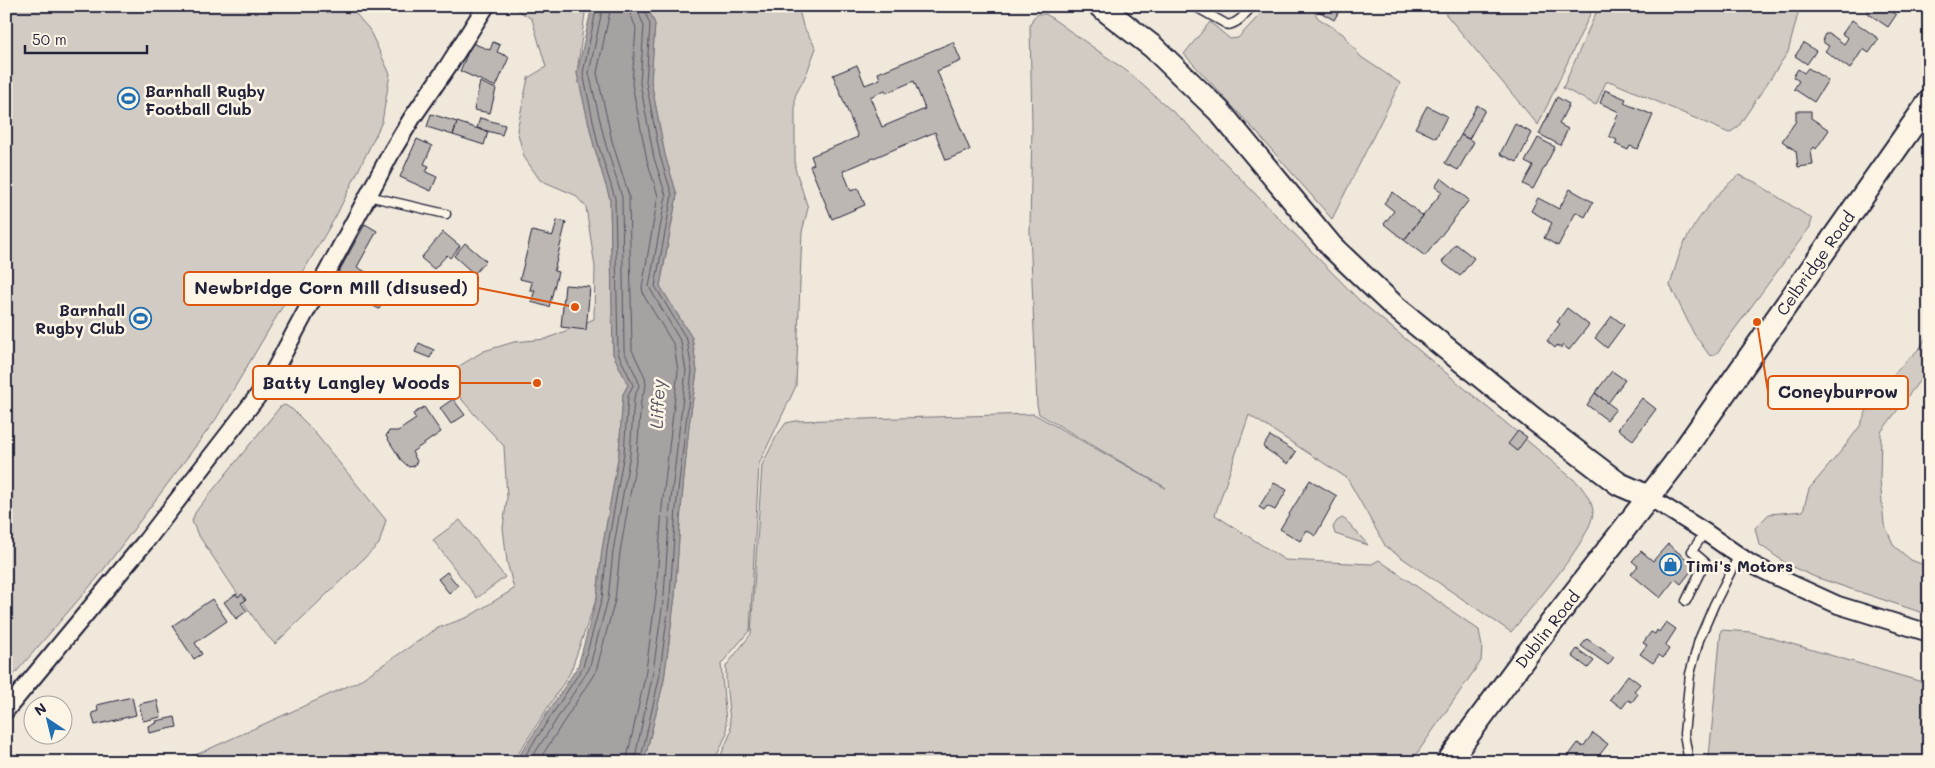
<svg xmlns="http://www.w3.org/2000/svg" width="1935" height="768" font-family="Mali,sans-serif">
  <rect width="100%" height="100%" fill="#efe8db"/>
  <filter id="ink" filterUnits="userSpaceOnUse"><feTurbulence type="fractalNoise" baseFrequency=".02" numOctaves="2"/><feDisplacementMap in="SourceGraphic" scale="10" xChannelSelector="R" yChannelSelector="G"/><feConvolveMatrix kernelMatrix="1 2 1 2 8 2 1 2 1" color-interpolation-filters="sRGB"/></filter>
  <g filter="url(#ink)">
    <path fill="#d1cbc3" stroke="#7a767f" d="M6 6H349L369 29 390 74 382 122 336 216 216 419 98 577 6 684Z
      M511 6H586L577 73 594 146 610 199 613 354 628 385 623 394 619 453 602 550 597 597 570 673 513 762H180L357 682 438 628 468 617 514 589 507 562 503 528 507 498 504 446 475 415 446 381 456 368 484 351 514 342 546 339 594 319 595 267 586 207 575 195 540 180 524 157 517 130 528 78 546 67 532 19Z
      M647 6H798L803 26 816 48 806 75 795 96V168L808 208 802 232 796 386 759 464 750 630 721 664 727 733 714 762H644L664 680 675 596 681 509 689 425 697 371 692 338 660 286 677 195 665 155 651 81 655 24Z
      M1268 6H1307L1313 10 1318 18 1343 34 1361 57 1400 83 1332 219 1258 134 1184 54 1210 22 1230 39 1238 38Z
      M1439 6H1594L1538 125Z
      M1599 6H1800L1788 52 1738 127 1729 133 1612 82H1606L1596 105 1563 88Z
      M1038 14H1046L1128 72 1156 97 1187 124 1360 301 1579 484C1585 492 1592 501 1593 511 1594 537 1529 610 1511 632L1386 547 1347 478 1249 415 1215 515 1285 560 1372 564 1379 560 1479 630 1482 647 1481 661 1411 762H718L731 732 726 682V666L751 634 762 465 777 435 786 423 796 421 1034 414 1166 488 1039 414 1037 405 1030 230 1032 126 1030 25 1033 18Z
      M1739 175 1755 182 1812 219 1810 227 1717 353 1710 356 1694 334 1670 285C1674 273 1677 260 1682 248 1693 223 1717 192 1739 175Z
      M1929 331V368L1881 432 1880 480 1884 524 1894 546 1911 560 1929 567V615L1815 577 1788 565 1759 544 1755 528 1769 514 1803 511 1809 489 1842 450 1860 426 1867 410 1897 370 1920 348Z
      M285 405 293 410 311 428 386 520 379 544 275 644 262 630 197 533 192 521 195 513 200 506 280 407Z
      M1342 518 1347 521 1368 545 1335 534 1333 527 1337 521Z
      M460 520 505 577 477 598 433 540Z
      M1721 630 1751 632 1929 684V762H1711L1709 757Z"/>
    <path fill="#a6a2a2" stroke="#716f79" d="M592 6H647L655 24 651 81 665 155 677 195 660 286 692 338 697 371 689 425 681 509 675 596 664 680 644 762H515L578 666 597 597 602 550 619 453 623 394 628 385 613 354 610 199 594 146 577 73Z"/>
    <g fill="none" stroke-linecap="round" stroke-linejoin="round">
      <path stroke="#575564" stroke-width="1" d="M521 762 583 667 602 598 607 550 624 453 628 396 633 385 618 353 615 198 598 144 583 73 597 6
        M529 762 589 669 608 599 613 551 630 454 634 398 639 386 638 380 624 351 622 197 605 142 589 73 603 6
        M538 762 596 671 615 600 620 552 637 455 641 400 646 386 645 377 632 350 629 196 612 141 597 73 611 6
        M626 762 645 677 656 595 662 507 678 371 674 345 644 296 642 288 658 196 647 160 632 84 636 28 630 13 629 6
        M634 762 652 678 664 595 670 508 686 371 681 342 649 287 666 196 654 158 640 83 644 26 636 6
        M640 762 659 679 670 596 676 508 692 371 687 340 655 286 672 195 660 156 646 82 650 25 643 6"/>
    </g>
    <path fill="#bcb7b3" stroke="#22223b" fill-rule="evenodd" d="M1317 6H1342L1334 20 1315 9Z
      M1871 6H1894L1891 11 1896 15 1888 27 1866 12Z
      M1852 20 1879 39 1869 53 1863 49 1850 69 1825 51 1829 46 1824 43 1823 38 1825 34H1830L1844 44 1848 38 1842 34Z
      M493 42 500 45 497 52 509 57 496 87 460 71 472 43 490 50Z
      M953 42 961 61 937 71 970 150 946 160 935 132 843 171 851 191 858 188 865 205 832 219 810 166 814 164 811 156 858 137 833 75 857 65 865 85 880 79 878 73ZM914 81 925 109 882 127 870 97 885 90 886 93Z
      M1804 43 1816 51 1807 64 1795 56Z
      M1808 68 1828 80 1814 102 1794 89 1799 81 1793 77 1798 69 1804 73Z
      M480 82 496 89 490 113 474 110Z
      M1605 90 1626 99 1624 103 1653 115 1638 149 1630 146 1628 150 1615 144 1617 140 1609 136 1619 112 1600 103Z
      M1557 97 1569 104 1559 124 1568 129 1560 145 1539 134Z
      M1477 105 1485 110 1469 139 1461 135Z
      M1427 106 1447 116 1436 138 1415 128Z
      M1796 111H1811V118L1829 130 1816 149 1814 147 1811 151 1813 165 1798 167 1796 151 1782 141 1796 121Z
      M431 114 457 122 453 135 427 127Z
      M480 118 505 125 502 135 477 128Z
      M457 122 488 132 484 145 453 135Z
      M1515 124 1532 133 1517 162 1500 154Z
      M1461 135 1474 142 1458 170 1445 163Z
      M1538 138 1555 147 1533 189 1523 184 1533 166 1525 162Z
      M417 139 432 146 424 164 429 166 426 172 437 177 431 191 400 177Z
      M1441 178 1469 200 1425 256 1404 240 1442 192 1435 187Z
      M1570 189 1593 202 1585 217 1576 212 1558 246 1544 238 1552 223 1531 211 1538 198 1559 209Z
      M1393 192 1423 216 1404 240 1384 224 1394 211 1384 203Z
      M557 220 566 222 554 271 558 272 549 307 531 302 535 290H530L532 282 520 279 532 231 553 236Z
      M365 224 377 231 357 267 378 279 373 286 387 294 379 309 344 290 339 300 327 293Z
      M443 232 460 246 450 258 447 255 434 269 421 258Z
      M465 243 486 261 474 274 454 256Z
      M1456 244 1474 258 1460 276 1442 262Z
      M565 285 590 287 586 330 561 327Z
      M1567 308 1589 325 1569 350 1563 345 1561 348 1557 345 1555 348 1547 341 1560 324 1557 322Z
      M1612 316 1624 325 1607 348 1595 338Z
      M419 343 434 350 430 358 415 352Z
      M1612 371 1625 380 1608 403 1595 393Z
      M1595 393 1616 409 1607 420 1587 405Z
      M1642 398 1656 409 1633 440 1618 429Z
      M453 399 465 415 451 424 440 408Z
      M424 407 441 432 412 452 417 461 414 466 409 467 401 460 386 436 389 431H398L416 419 413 414Z
      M1518 431 1527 437 1517 451 1508 444Z
      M1270 436 1296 452 1288 464 1263 447Z
      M1310 480 1337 496 1315 536 1307 530 1300 541 1280 529Z
      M1274 483 1287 490 1275 510 1267 506 1264 510 1259 507Z
      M1668 544 1695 566 1681 584 1675 579 1660 598 1631 574 1638 566 1632 561 1641 551 1653 561Z
      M447 572 458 586 449 593 438 579Z
      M236 594 238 597 242 594 246 600 241 603 247 611 236 619 224 602Z
      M212 599 227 621 195 643 202 654 194 659 172 626Z
      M1666 622 1676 629 1665 646 1669 649 1663 658 1659 655 1653 663 1640 654 1647 645 1643 643 1651 632 1655 634 1657 630 1659 632Z
      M1587 639 1614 657 1608 665 1581 646Z
      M1577 649 1594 661 1588 668 1572 656Z
      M1628 675 1640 684 1634 691 1638 694 1632 702 1628 700 1622 708 1610 699Z
      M132 697 136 715 95 725 92 713 98 711 97 705Z
      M157 700 161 717 143 721 139 704Z
      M175 717 177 727 149 733 148 726 157 723 156 721Z
      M1593 733 1608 744 1594 762H1570L1566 759 1578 743 1583 747Z"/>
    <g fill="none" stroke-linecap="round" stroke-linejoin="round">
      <defs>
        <path id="service" d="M1194 6 1228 25C1239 23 1245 14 1252 6
          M368 196 446 214
          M1686 601 1705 562 1692 551 1705 532
          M1689 762 1684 734 1690 674 1699 640 1714 605 1739 555"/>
        <path id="minor" d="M1649 497 1705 532 1751 564 1779 578 1838 605 1929 633
          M6 710 146 541 267 384 391 153 412 118 448 66 486 6"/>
        <path id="secondary" d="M1100 6 1153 47 1219 111 1332 247 1394 306 1531 417 1619 484 1649 497
          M1448 762 1528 653 1673 466 1929 102"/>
      </defs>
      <use href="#service" stroke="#22223b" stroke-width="11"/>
      <use href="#minor" stroke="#22223b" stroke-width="20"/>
      <use href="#secondary" stroke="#22223b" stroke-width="26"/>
      <use href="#service" stroke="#fcf5e5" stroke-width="8"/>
      <use href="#minor" stroke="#fcf5e5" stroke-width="16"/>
      <use href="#secondary" stroke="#fcf5e5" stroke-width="22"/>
    </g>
  </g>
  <defs>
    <symbol id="stadium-ring" viewBox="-11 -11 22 22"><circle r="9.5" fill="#fcf5e5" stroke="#1f6fb2" stroke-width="1.5"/><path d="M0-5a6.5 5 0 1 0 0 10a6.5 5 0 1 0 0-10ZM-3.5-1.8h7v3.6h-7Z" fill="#1f6fb2"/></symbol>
    <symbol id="shop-ring" viewBox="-11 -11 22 22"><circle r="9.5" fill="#fcf5e5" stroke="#1f6fb2" stroke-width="1.5"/><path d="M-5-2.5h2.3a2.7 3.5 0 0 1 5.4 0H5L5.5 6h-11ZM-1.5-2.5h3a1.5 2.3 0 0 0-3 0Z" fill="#1f6fb2"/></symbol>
  </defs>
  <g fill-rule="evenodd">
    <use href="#stadium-ring" x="116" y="86" width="25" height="25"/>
    <use href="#stadium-ring" x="128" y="306" width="25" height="25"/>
    <use href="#shop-ring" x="1658" y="552" width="25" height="25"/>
  </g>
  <g text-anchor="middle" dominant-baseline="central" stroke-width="5" stroke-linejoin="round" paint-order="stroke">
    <g font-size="16" font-weight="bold" fill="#22223b" stroke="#fcf5e5" text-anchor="start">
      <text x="145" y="90">Barnhall Rugby<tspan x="145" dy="18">Football Club</tspan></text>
      <text x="125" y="309" text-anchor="end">Barnhall<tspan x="125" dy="18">Rugby Club</tspan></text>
      <text x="1686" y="565">Timi's Motors</text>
    </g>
    <g font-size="16" fill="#22223b" stroke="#fcf5e5">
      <text transform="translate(1815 263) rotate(-55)">Celbridge Road</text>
      <text transform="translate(1547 629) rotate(-52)">Dublin Road</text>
    </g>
    <g font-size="18" font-style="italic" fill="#575564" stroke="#fcf5e5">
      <text transform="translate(657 404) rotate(-87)">Liffey</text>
    </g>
  </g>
  <path fill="none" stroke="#de560e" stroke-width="2" d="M575 307L478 288M537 383L460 383M1757 322L1768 392"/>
  <g fill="#de560e" stroke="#fcf5e5" stroke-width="2">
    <circle cx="575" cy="307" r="5"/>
    <circle cx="537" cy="383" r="5"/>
    <circle cx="1757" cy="322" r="5"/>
  </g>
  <g fill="#fcf5e5" stroke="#de560e" stroke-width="2">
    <rect x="184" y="272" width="294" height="33" rx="5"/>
    <rect x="253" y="366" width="207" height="33" rx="5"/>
    <rect x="1768" y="376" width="140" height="33" rx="5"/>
  </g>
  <g font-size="18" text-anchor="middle" font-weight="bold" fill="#22223b">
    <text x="331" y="294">Newbridge Corn Mill (disused)</text>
    <text x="356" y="389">Batty Langley Woods</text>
    <text x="1838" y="398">Coneyburrow</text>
  </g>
  <rect width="1935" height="768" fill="none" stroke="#fcf5e5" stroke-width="25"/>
  <rect x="12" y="12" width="1910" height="743" fill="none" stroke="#22223b" stroke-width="2" filter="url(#ink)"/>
  <g transform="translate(48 720) rotate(325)"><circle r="24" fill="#fcf5e5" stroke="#a5a1a1"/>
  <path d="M0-4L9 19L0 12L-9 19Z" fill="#1f6fb2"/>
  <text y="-8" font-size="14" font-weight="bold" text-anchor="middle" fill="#22223b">N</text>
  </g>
  <path d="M25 45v8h122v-8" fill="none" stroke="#22223b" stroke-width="2.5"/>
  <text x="32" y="45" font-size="15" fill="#22223b" stroke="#fcf5e5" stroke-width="4" paint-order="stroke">50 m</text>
</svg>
